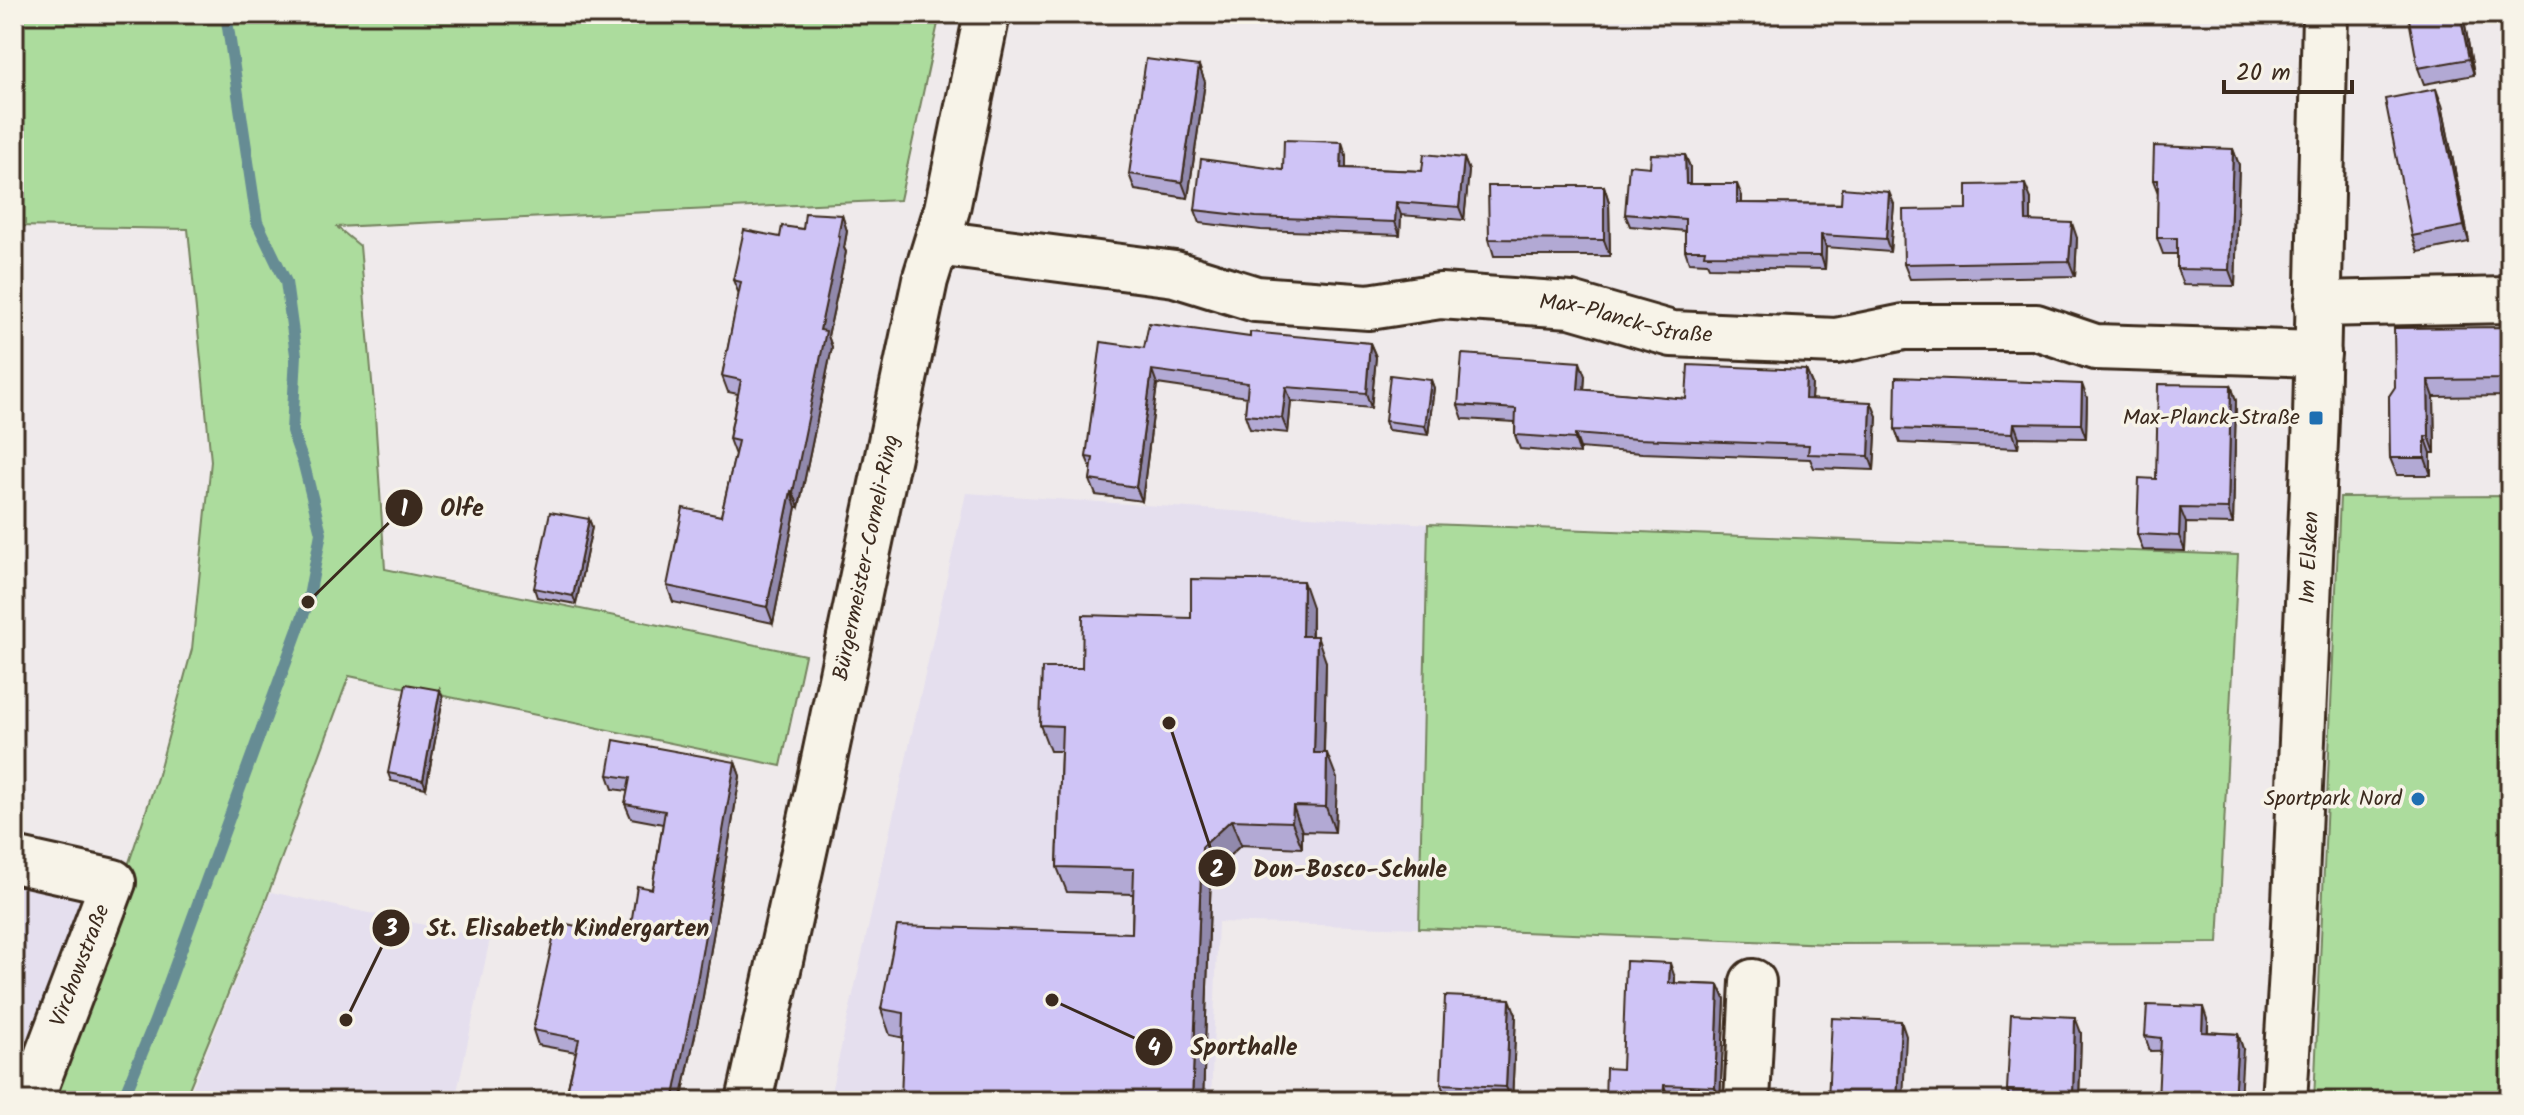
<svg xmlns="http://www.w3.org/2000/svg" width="2524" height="1115" font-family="Kalam,sans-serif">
  <rect width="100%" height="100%" fill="#efeaeb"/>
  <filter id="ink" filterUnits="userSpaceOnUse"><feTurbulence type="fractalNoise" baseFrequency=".0125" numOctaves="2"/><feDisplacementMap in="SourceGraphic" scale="16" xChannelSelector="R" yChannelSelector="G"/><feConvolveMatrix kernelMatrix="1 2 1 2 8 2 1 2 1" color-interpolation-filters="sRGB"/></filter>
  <g filter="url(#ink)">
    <path fill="#e5dfee" d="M966 493 1428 524 1419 928 1218 922 1211 1101H829Z
      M14 871 126 897 14 1101Z
      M271 892 490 939 455 1101H187Z"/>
    <path fill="#acdc9d" stroke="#74835e" stroke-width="2" d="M14 14H940L900 200 337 227 360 246 375 415 385 569 805 655 781 766 349 676 263 908 184 1101H50L157 778 192 649 211 461 188 229 14 226Z
      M2510 496V1101H2314L2340 497Z
      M1428 524 2238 555 2218 943 1830 944 1419 928Z"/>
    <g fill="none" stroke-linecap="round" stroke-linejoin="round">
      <path stroke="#668c94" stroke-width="12" d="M122 1101 155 1021 308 602 321 533 304 465 292 431 296 355 286 282 257 222 226 14"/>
      <defs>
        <g id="minor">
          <path id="s1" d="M937 243 1175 274 1256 299 1369 307 1440 296 1571 305 1672 334 1836 341 1904 327H2036L2095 347 2318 354"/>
          <path d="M2317 304 2510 300"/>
          <path d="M14 860 113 882 30 1101"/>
          <path id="s2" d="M749 1101 820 779 925 280 947 209 987 14"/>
          <path d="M1747 1101 1753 982"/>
          <path id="s3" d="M2284 1101 2292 971 2316 418 2325 14"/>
        </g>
      </defs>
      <use href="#minor" stroke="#3b2a1e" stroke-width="50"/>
      <use href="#minor" stroke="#f7f3e8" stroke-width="44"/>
    </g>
    <path fill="#b2a9d4" stroke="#3b2a1e" stroke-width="2" d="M2463 14 2474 75 2424 84 2418 68Z
      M1199 66 1205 82 1188 198 1135 190 1129 174Z
      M2442 105 2469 242 2418 252 2412 236Z
      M2233 149 2239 165 2235 286 2183 285 2177 269V254H2163L2157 238 2158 193 2153 180Z
      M1346 155V168L1422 171 1464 158 1469 171 1464 220 1401 215 1400 235 1261 230 1200 223 1195 210 1283 170Z
      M1685 155 1690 167V184L1742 196V203L1894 204 1890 252 1826 247 1825 269 1709 267 1707 263 1689 262 1685 250V231L1630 226 1625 214 1650 167Z
      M1604 186 1609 202 1610 256H1494L1489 239Z
      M2031 199V221L2077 238 2075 276 1910 279 1904 264 1967 209Z
      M842 215 847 231 844 248 846 252 828 336 832 347 799 507H796L773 623 673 602 667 586 721 516 735 455 729 439 738 394 728 392 722 376 739 294 733 280 780 237Z
      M2510 327V396L2434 397 2435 453H2431V475H2397L2390 458 2389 396Z
      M1250 337 1370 343 1376 357 1371 408 1291 401 1288 433 1250 429 1245 415 1247 397 1157 384 1142 501 1096 495 1090 480 1092 471 1086 457 1144 348Z
      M1806 370 1812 384 1811 399 1877 416 1874 470 1814 468 1810 459 1642 453 1580 448V454L1520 449 1515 435V422L1463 419 1458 405 1585 376 1584 390 1686 399Z
      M1431 380 1434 388 1428 435 1388 430 1385 421Z
      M2231 385 2236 401 2233 524 2186 523 2185 551 2143 550 2137 534 2156 479Z
      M2087 398 2086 438 2019 437 2018 448 1900 443 1895 429Z
      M589 519 592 527 576 604 537 597 534 588Z
      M1312 607V636L1326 662 1324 753 1337 779 1335 832 1302 831V848L1241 845 1211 873 1203 1101 890 1035 881 1009 1132 933 1133 894 1067 892 1057 867 1061 751H1050L1040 725 1082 668 1191 618Z
      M443 698 426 788 391 781 388 773Z
      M735 762 740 776 702 1002 681 1101H565L576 1052 538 1045 533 1030 629 937 652 889 663 824 631 818 625 804 628 791 613 789 608 775Z
      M1675 978V983L1719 985 1725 999 1720 1101 1669 1100 1622 1069Z
      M1516 1015 1512 1101 1447 1100 1441 1084Z
      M2208 1022V1032L2238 1034 2243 1049 2150 1051 2145 1036Z
      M2081 1033 2079 1101H2011L2007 1090Z"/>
    <path fill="#9189ac" stroke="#3b2a1e" stroke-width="2" d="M2460 14H2463L2474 75 2469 59Z
      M1199 66 1205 82 1188 198 1182 182Z
      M2436 89 2442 105 2469 242 2464 226Z
      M1342 142 1346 155V181L1341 168Z
      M2233 149 2239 165 2235 286 2229 270Z
      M1685 155 1690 167V196L1686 184Z
      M1464 158 1469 171 1464 220 1459 207Z
      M1737 184 1742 196 1741 216 1737 203Z
      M2025 184 2031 199V236L2026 221Z
      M1604 186 1609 202 1610 256 1604 240Z
      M1889 192 1894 204 1890 252 1886 239Z
      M1396 202 1401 215 1400 235 1395 222Z
      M842 215 847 231 844 248 846 252 828 336 832 347 799 507 793 492 820 330Z
      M2072 223 2077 238 2075 276 2069 261Z
      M1821 235 1826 247 1825 269 1821 256Z
      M1370 343 1376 357 1371 408 1366 393Z
      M1580 362 1585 376 1583 403 1578 389Z
      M1152 370 1157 384 1142 501 1136 487Z
      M1806 370 1812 384 1810 413 1805 399Z
      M1431 380 1434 388 1428 435 1425 426Z
      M2428 380 2434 397 2435 453 2429 436Z
      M2082 384 2087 398 2086 438 2081 424Z
      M2231 385 2236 401 2233 524 2228 509Z
      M1286 387 1291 401 1288 433 1282 418Z
      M1871 402 1877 416 1874 470 1869 456Z
      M2014 423 2019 437 2018 448 2013 433Z
      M1575 434 1580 448V454L1575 439Z
      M2425 436 2431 453V475L2425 458Z
      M791 491 796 507 773 623 767 607Z
      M2180 508 2186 523 2185 551 2179 536Z
      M589 519 592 527 576 604 573 596Z
      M1303 581 1312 607 1311 662 1302 636Z
      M1317 636 1326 662 1323 779 1314 753Z
      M440 690 443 698 426 788 423 780Z
      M1327 753 1337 779 1335 832 1326 807Z
      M735 762 740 776 702 1002 681 1101H673Z
      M1293 806 1302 831V848L1292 822Z
      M1231 820 1241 845 1211 873 1203 1101H1192L1202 847Z
      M1670 963 1675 978 1674 997 1669 983Z
      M1719 985 1725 999 1720 1101 1715 1087Z
      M1510 999 1516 1015 1512 1101 1506 1087Z
      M2203 1007 2208 1022 2207 1046 2202 1032Z
      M2075 1017 2081 1033 2079 1101H2075L2073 1094Z
      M1901 1021 1906 1036 1903 1101H1897Z
      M2238 1034 2243 1049 2240 1101H2234Z
      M1664 1085 1669 1100V1101H1663Z"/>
    <path fill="#cfc4f6" stroke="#3b2a1e" stroke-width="2" d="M2408 14H2460L2469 59 2418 68Z
      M1146 59 1199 66 1182 182 1129 174Z
      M2436 89 2464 226 2412 236 2385 99Z
      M1284 140 1342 142 1341 168 1422 171 1424 154 1464 158 1459 207 1396 202 1395 222 1256 217 1195 210 1201 159 1283 170Z
      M2154 146 2233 149 2229 270 2177 269V238H2157L2158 180H2153Z
      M1651 154 1685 155 1686 184H1737V203L1841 204 1842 188 1889 192 1886 239 1821 235V256L1704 255 1705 250H1685V219L1625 214 1629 165 1650 167Z
      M2025 184 2026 221 2072 223 2069 261 1904 264 1903 210 1967 209V185Z
      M1488 186H1604V240L1489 239Z
      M805 213 842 215 838 236H840L820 330 826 331 793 492 791 491 767 607 667 586 683 508 721 516 738 441 729 439 741 380 722 376 741 282 733 280 744 230 780 237 782 226 803 229Z
      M1149 323 1250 337V332L1370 343 1366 393 1286 387 1282 418 1245 415 1248 383 1152 370 1136 487 1090 480 1093 458 1086 457 1101 342 1144 348Z
      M2510 327V379L2428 380 2429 436H2425V458H2390L2389 396 2395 387 2394 328Z
      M1462 354 1580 362 1578 389 1686 399 1688 365 1806 370 1805 399 1871 402 1869 456 1808 454 1809 445 1637 439 1575 434V439L1515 435 1516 409 1458 405Z
      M1390 375 1431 380 1425 426 1385 421Z
      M1896 377 2082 384 2081 424 2014 423 2013 433 1895 429Z
      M2158 384 2231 385 2228 509 2180 508 2179 536 2137 534 2139 478 2156 479Z
      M550 512 589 519 573 596 534 588Z
      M1191 579 1303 581 1302 636H1317L1314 753H1327L1326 807 1293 806 1292 822 1231 820 1202 847 1192 1101H901L904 1013 881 1009 897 926 1132 933 1134 869 1057 867 1062 726 1040 725 1042 668H1082L1083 615 1191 618Z
      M406 684 440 690 423 780 388 773Z
      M614 740 735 762 696 987 673 1101H565L579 1039 533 1030 557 922 629 937 637 886 652 889 665 811 625 804 630 778 608 775Z
      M1626 961 1670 963 1669 983 1719 985 1715 1087 1664 1085 1663 1101H1605L1606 1068 1622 1069Z
      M1445 996 1510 999 1506 1087 1441 1084Z
      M2147 1005 2203 1007 2202 1032 2238 1034 2234 1101H2158L2161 1038 2145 1036Z
      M2011 1014 2075 1017 2073 1094 2007 1090Z
      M1832 1018 1901 1021 1897 1101H1828Z"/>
  </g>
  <g fill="#1f6fb2" stroke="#f7f3e8" stroke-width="3">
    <rect x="2308" y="410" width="16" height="16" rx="4"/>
    <circle cx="2418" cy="799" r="8"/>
  </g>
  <g text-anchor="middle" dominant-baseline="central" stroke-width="7" stroke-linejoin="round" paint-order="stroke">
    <g font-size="22" fill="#3b2a1e" stroke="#f7f3e8">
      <text stroke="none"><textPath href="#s1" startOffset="698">Max-Planck-Straße</textPath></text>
      <text stroke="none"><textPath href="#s2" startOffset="556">Bürgermeister-Corneli-Ring</textPath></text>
      <text stroke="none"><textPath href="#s3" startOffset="544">Im Elsken</textPath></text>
      <text transform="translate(81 966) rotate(-69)">Virchowstraße</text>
    </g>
    <g font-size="22" fill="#3b2a1e" stroke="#f7f3e8" text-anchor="end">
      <text x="2300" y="418">Max-Planck-Straße</text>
      <text x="2402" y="799">Sportpark Nord</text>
    </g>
  </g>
  <path fill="none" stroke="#3b2a1e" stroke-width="3" d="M308 602L404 508M1169 723L1217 868M346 1020L391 928M1052 1000L1154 1047"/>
  <g fill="#3b2a1e" stroke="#f7f3e8" stroke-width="3">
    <circle cx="308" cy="602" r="8"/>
    <circle cx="1169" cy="723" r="8"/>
    <circle cx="346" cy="1020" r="8"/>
    <circle cx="1052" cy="1000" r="8"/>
    <circle cx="404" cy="508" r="20"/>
    <circle cx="1217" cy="868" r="20"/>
    <circle cx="391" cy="928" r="20"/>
    <circle cx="1154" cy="1047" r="20"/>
  </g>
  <g font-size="24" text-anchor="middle" font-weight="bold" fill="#fff">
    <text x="404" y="516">1</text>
    <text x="1217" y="877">2</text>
    <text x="391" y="936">3</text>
    <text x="1154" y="1055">4</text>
  </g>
  <g font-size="24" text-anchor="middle" font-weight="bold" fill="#3b2a1e" stroke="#f7f3e8" stroke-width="7" stroke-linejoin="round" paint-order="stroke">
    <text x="462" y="516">Olfe</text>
    <text x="1350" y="877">Don-Bosco-Schule</text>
    <text x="568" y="936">St. Elisabeth Kindergarten</text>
    <text x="1244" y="1055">Sporthalle</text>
  </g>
  <rect width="2524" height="1115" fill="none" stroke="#f7f3e8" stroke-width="48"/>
  <rect x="24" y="24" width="2476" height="1067" fill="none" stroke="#3b2a1e" stroke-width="3" filter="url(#ink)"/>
  <path d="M2224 80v12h128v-12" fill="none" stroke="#3b2a1e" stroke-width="4"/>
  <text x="2236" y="80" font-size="24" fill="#3b2a1e" stroke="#f7f3e8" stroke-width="6" paint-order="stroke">20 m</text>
</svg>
